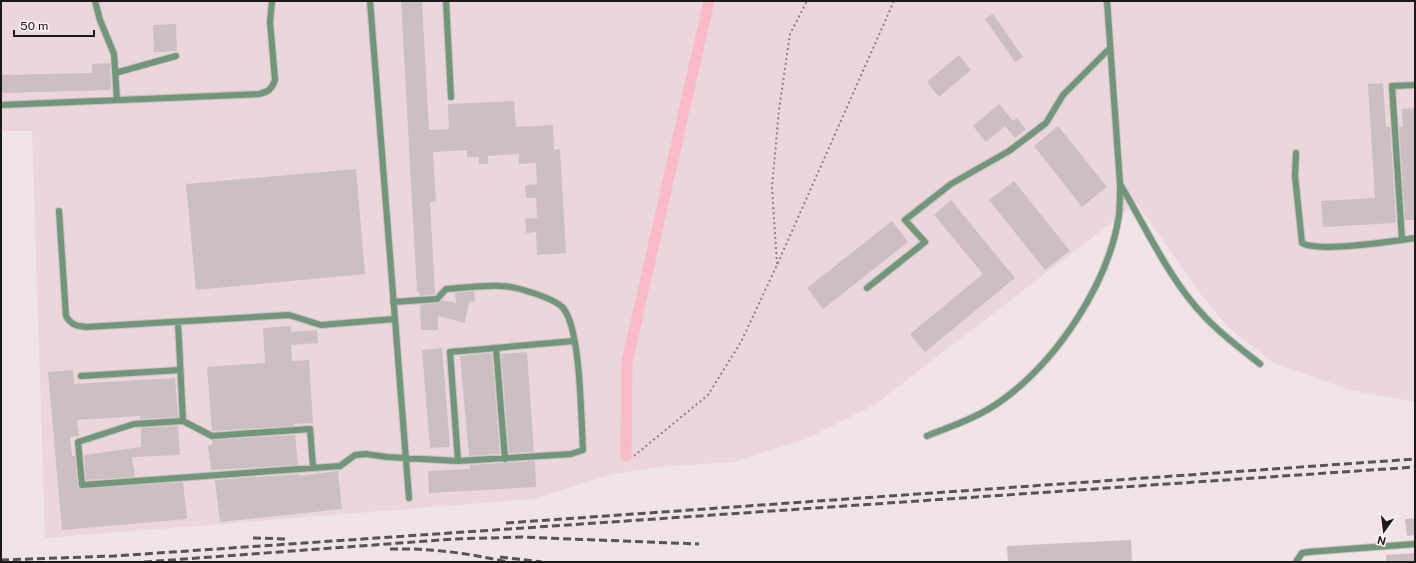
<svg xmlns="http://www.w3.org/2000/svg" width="1416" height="563" font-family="'Public Sans',sans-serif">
  <rect width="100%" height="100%" fill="#f0e4e7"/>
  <path fill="#ead6db" d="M1 1H1415V402L1350 390 1273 363 1228 327 1199 292 1137 203 874 405 806 439 735 462 659 467 613 474 533 499 45 538 32 131H1Z"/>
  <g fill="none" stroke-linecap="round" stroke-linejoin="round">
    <path stroke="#f9bbcb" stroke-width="11" d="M626 456 627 362 709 1"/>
  </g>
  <path fill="#cbbfc2" d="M401 1H422L429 130 449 129 448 104 514 101 516 127 553 125 554 150 560 149 566 253 537 255 536 232 526 233 525 219 537 218 536 198H526L525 185 537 184 536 163 519 164V154L488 156V164H479V157H467V150L433 152 436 202H430L435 294 420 296 419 292H417Z
    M993 14 1023 57 1015 62 985 19Z
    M176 24 177 51 154 52 153 25Z
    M959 55 971 70 939 97 927 82Z
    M110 63 111 90 1 93V75L92 73V64Z
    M1383 83 1386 127H1390L1396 221 1394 223 1323 227 1321 201 1375 198 1368 84Z
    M999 104 1013 121 1017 118 1026 129 1015 138 1005 126 986 142 973 126Z
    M1415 108V220H1405L1399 127 1403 126 1402 109Z
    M1058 126 1107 187 1082 207 1034 146Z
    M356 169 365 274 196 290 186 184Z
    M1014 181 1070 251 1045 270 989 200Z
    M951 200 1015 278 925 352 910 334 983 274 934 215Z
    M892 221 908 242 823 309 807 288Z
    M474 291 475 301 469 302 465 323 438 316V330H421L420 305 437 303 442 300 456 303 455 293Z
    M291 326V332L317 330 318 343 291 345 292 361 309 360 313 423 294 424V426L212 431 207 367 265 363 263 328Z
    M442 348 450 447 430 448 422 350Z
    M527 352 534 452 509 453 501 354Z
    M488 353 492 354 500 454 469 456 460 356Z
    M73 370 74 384 175 378 178 417 140 419V416L77 420 79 436 70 437 72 456H75L78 485 80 489 183 482 187 519 62 530 48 372Z
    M178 426 180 455 132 457 135 477 86 480 84 455 141 447V428Z
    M295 435 298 465 211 470 208 445 213 444 212 440Z
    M535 461 536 487 429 493 428 471 470 469V465Z
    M338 471 342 509 220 522 215 480 299 474V476Z
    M1415 518V535L1407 536 1405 519Z
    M1131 540 1132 562H1008L1007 546Z
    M1415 553V562H1386V555Z"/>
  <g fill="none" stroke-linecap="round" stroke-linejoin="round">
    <defs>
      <path id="service" d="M95 1 100 20 114 54 117 100
        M370 1 409 498
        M446 1 451 97
        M115 73 176 56
        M1 105 259 94C268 92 272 89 275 80L270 22 272 1
        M1296 153 1295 176 1302 243C1318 253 1394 241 1415 238
        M1120 184C1147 229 1169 280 1206 318 1222 335 1241 349 1260 364
        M59 211 66 316C71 325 77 326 86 327L289 315 321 325 394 319
        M1402 240 1392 86 1415 85
        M867 288 925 242 905 220 951 184 1009 151 1046 123 1063 95 1110 48
        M178 322 183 421 134 424 78 442 82 485 340 466 355 455 366 454 387 457 458 461 571 454 583 450C581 421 581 328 563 308 555 298 514 286 501 286 483 285 464 288 446 289L437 299 393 302
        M496 348 505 459
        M81 376 180 370
        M183 421 212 436 310 429 313 467
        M927 436C952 426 979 417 1001 401 1057 361 1109 283 1119 215 1120 205 1120 194 1120 184L1107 1
        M458 461 450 352 574 341
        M1296 562 1302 553 1308 552 1415 544"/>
    </defs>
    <use href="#service" stroke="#cabfc2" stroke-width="8"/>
    <path stroke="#8a8284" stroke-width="2" stroke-dasharray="2 3" stroke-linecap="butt" d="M777 264 772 187 779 110 790 34 807 1
      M634 456 708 395 741 342 777 265 894 1"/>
    <use href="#service" stroke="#72967c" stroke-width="6"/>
    <path stroke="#595355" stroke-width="3" stroke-dasharray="8 4" stroke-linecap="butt" d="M506 523 1415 459
      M253 538 287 539
      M390 549C430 548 468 553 507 562
      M500 557 542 562
      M1 560 114 556 1415 467
      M144 562 454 539 521 537 699 544"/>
  </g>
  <rect width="1416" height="563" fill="none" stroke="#1d191a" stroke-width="4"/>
  <g transform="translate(1384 531) rotate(194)" stroke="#fef2f4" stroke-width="3" paint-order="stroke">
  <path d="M0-3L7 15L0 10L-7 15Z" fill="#1d191a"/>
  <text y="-6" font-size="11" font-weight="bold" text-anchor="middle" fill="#1d191a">N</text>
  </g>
  <path d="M14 30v6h80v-6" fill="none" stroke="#1d191a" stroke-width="2"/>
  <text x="20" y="30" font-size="12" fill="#1d191a" stroke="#fef2f4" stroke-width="3" paint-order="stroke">50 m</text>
</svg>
